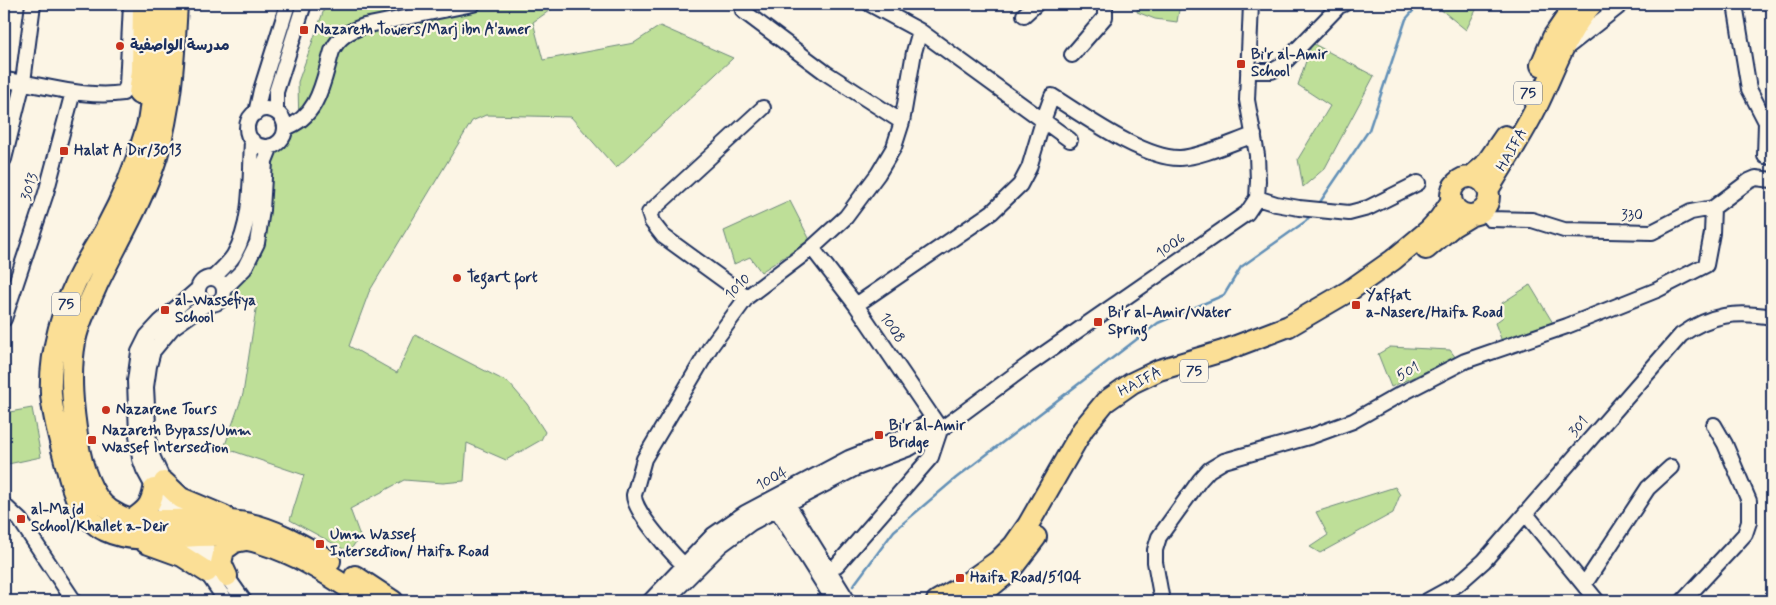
<svg xmlns="http://www.w3.org/2000/svg" width="1776" height="605" font-family="Mynerve,'Playpen Sans Arabic',sans-serif">
  <rect width="100%" height="100%" fill="#fcf5e5"/>
  <filter id="ink" filterUnits="userSpaceOnUse"><feTurbulence type="fractalNoise" baseFrequency=".02" numOctaves="2"/><feDisplacementMap in="SourceGraphic" scale="10" xChannelSelector="R" yChannelSelector="G"/><feConvolveMatrix kernelMatrix="1 2 1 2 8 2 1 2 1" color-interpolation-filters="sRGB"/></filter>
  <g filter="url(#ink)">
    <path fill="#bedf98" stroke="#6c877b" d="M326 4H559L533 22 543 60 634 43 660 26 733 58 616 168 571 117 486 115 472 121 369 292 349 346 397 373 415 335 509 383 527 404 545 432 541 440 506 460 467 443 464 481 443 483 404 480 350 509 360 536 349 552 290 520 304 475 224 448 243 394 257 303H226L227 289 249 266 274 155 299 128 298 82Z
      M1138 4H1180L1177 22 1155 19 1137 12Z
      M1434 4H1479L1466 30Z
      M1312 43 1374 76 1325 168 1303 187 1298 159 1330 106 1298 85Z
      M790 201 810 240 761 272 750 257 734 264 724 231Z
      M1530 285 1553 323 1503 344 1495 323 1502 318V303Z
      M1390 347 1450 350 1456 358 1391 387 1378 354Z
      M32 408 41 457 8 464 4 439V413Z
      M1395 487 1400 495 1393 513 1320 553 1310 547 1328 535 1316 512Z"/>
    <g fill="none" stroke-linecap="round" stroke-linejoin="round">
      <path stroke="#6290b7" stroke-width="2.5" d="M1318 205 1369 130 1406 19 1419 4
        M853 586 894 531 956 478 1158 323 1224 295 1241 267 1306 221 1312 213"/>
      <defs>
        <path id="minor" d="M870 4 920 31 1070 140
          M1735 4 1749 89 1766 122 1765 156 1772 157
          M743 11 826 73 902 122
          M1024 15 1036 4
          M1570 45 1622 4
          M1072 55 1105 17V4
          M1248 71H1272L1281 66 1339 6 1344 4
          M4 80C43 84 83 99 123 93L127 86 131 4
          M247 128a19 19 0 1 1 38 0a19 19 0 1 1-38 0Z
          M276 112V92L304 4
          M256 113 261 90 288 4
          M285 128C319 117 323 81 332 51 339 36 350 31 364 26L473 4
          M4 159 23 82 33 4
          M1257 198 1276 204 1299 208 1349 213 1368 208 1418 183
          M1484 209 1490 219 1532 220 1564 230 1652 232 1691 212 1713 208 1749 181 1756 178 1772 180
          M812 248 856 305 939 427
          M198 291a13 13 0 1 1 26 0a13 13 0 1 1-26 0Z
          M213 278C220 271 229 263 234 255 253 222 250 178 252 140
          M198 289 160 322 147 336 139 352 135 381 137 435 140 459 144 470 171 520 226 601
          M224 289 244 269 257 243 262 210 265 161 271 146
          M747 297 663 236 652 222 649 213 763 108
          M206 304 172 328 153 351 149 366 146 387 149 443 153 458 164 482 187 520 244 601
          M856 305 992 212 1020 185 1029 168 1043 121 1052 96C1083 115 1143 159 1180 158 1201 157 1233 142 1254 135
          M4 319 46 193 73 92
          M784 498 848 601
          M772 502 834 601
          M4 505 20 520 74 601
          M1526 514 1597 601
          M837 565 931 457 940 430
          M693 573C679 562 633 512 634 495L644 459 711 346 747 297 812 248 846 217 878 174 894 147 902 122 914 52 920 31
          M1584 585 1648 488 1671 467
          M650 601 713 535 745 513 849 458 905 436 933 419
          M665 601 721 545 751 523 854 469 910 448 940 430 1028 365 1247 213 1257 198 1258 181 1257 155 1247 100 1251 4
          M1162 601 1155 562V550L1159 537 1200 480 1209 470 1224 461 1312 436 1353 421 1399 395 1465 361 1567 326 1657 290 1706 265 1712 233 1713 208
          M1427 601 1458 584 1484 561 1681 335C1711 314 1736 311 1772 317
          M1683 601 1736 544 1745 534 1749 522V501L1725 444 1714 425"/>
        <path id="highway" d="M163 4C160 33 157 63 152 92 150 104 150 118 146 130 136 164 123 197 106 228 99 241 90 254 83 268 63 304 49 353 51 394 53 418 60 441 66 465 72 490 80 519 106 531 137 546 184 534 219 536 274 538 324 571 368 601
          M177 4C174 55 172 106 157 156 143 201 117 243 97 285 89 304 78 322 75 342 69 375 73 410 78 442 81 463 91 498 110 510 116 514 124 518 131 520 140 522 152 520 162 520 187 520 213 518 239 522 271 526 303 545 330 561
          M1541 65 1553 37 1570 12
          M139 94 142 71 143 4
          M1472 176 1485 165 1505 136
          M1451 196a19 19 0 1 1 38 0a19 19 0 1 1-38 0Z
          M1488 190C1504 163 1522 136 1536 108 1554 72 1565 34 1592 4
          M1426 249 1452 227 1472 215
          M164 482 181 498 224 516
          M132 520C146 510 151 506 154 489
          M146 543 182 556 207 572
          M227 576 221 563 224 550 235 542 246 540
          M355 576 393 601
          M937 601 963 586 998 561 1014 545 1028 525 1083 429 1105 402 1132 383 1159 370 1223 351 1289 326 1349 291 1393 260 1429 230 1440 218 1451 202
          M973 601 1010 571 1036 537"/>
      </defs>
      <use href="#minor" stroke="#1b2f5e" stroke-width="18"/>
      <use href="#highway" stroke="#1b2f5e" stroke-width="24"/>
      <use href="#minor" stroke="#fcf5e5" stroke-width="14"/>
      <use href="#highway" stroke="#fbdf96" stroke-width="20"/>
    </g>
  </g>
  <g fill="#c8321e" stroke="#fcf5e5" stroke-width="2">
    <rect x="299" y="25" width="10" height="10" rx="2.5"/>
    <circle cx="120" cy="46" r="5"/>
    <rect x="1236" y="59" width="10" height="10" rx="2.5"/>
    <rect x="59" y="146" width="10" height="10" rx="2.5"/>
    <circle cx="457" cy="278" r="5"/>
    <rect x="1351" y="300" width="10" height="10" rx="2.5"/>
    <rect x="160" y="305" width="10" height="10" rx="2.5"/>
    <rect x="1093" y="317" width="10" height="10" rx="2.5"/>
    <circle cx="106" cy="410" r="5"/>
    <rect x="874" y="430" width="10" height="10" rx="2.5"/>
    <rect x="87" y="435" width="10" height="10" rx="2.5"/>
    <rect x="16" y="514" width="10" height="10" rx="2.5"/>
    <rect x="315" y="539" width="10" height="10" rx="2.5"/>
    <rect x="955" y="573" width="10" height="10" rx="2.5"/>
  </g>
  <g text-anchor="middle" dominant-baseline="central" stroke-width="4.5" stroke-linejoin="round" paint-order="stroke">
    <g fill="#fcf5e5" stroke="#5e6a86" stroke-width="1">
      <rect x="1514" y="81.5" width="28" height="23" rx="4"/>
      <rect x="52" y="292.5" width="28" height="23" rx="4"/>
      <rect x="1180" y="359.5" width="28" height="23" rx="4"/>
    </g>
    <g font-size="14" font-weight="bold" fill="#1b2f5e">
      <text x="1528" y="93">75</text>
      <text x="66" y="304">75</text>
      <text x="1194" y="371">75</text>
    </g>
    <g font-size="15" font-weight="bold" fill="#1b2f5e" stroke="#fcf5e5" text-anchor="start">
      <text x="314" y="30">Nazareth Towers/Marj ibn A'amer</text>
      <text x="130" y="46">مدرسة الواصفية</text>
      <text x="1251" y="55">Bi'r al-Amir<tspan x="1251" dy="17">School</tspan></text>
      <text x="74" y="151">Halat A Dir/3013</text>
      <text x="467" y="278">Tegart fort</text>
      <text x="1366" y="296">Yaffat<tspan x="1366" dy="17">a-Nasere/Haifa Road</tspan></text>
      <text x="175" y="301">al-Wassefiya<tspan x="175" dy="17">School</tspan></text>
      <text x="1108" y="313">Bi'r al-Amir/Water<tspan x="1108" dy="17">Spring</tspan></text>
      <text x="116" y="410">Nazarene Tours</text>
      <text x="889" y="426">Bi'r al-Amir<tspan x="889" dy="17">Bridge</tspan></text>
      <text x="102" y="431">Nazareth Bypass/Umm<tspan x="102" dy="17">Wassef Intersection</tspan></text>
      <text x="31" y="510">al-Majd<tspan x="31" dy="17">School/Khallet a-Deir</tspan></text>
      <text x="330" y="535">Umm Wassef<tspan x="330" dy="17">Intersection/ Haifa Road</tspan></text>
      <text x="970" y="578">Haifa Road/5104</text>
    </g>
    <g font-size="15" fill="#1b2f5e" stroke="#fcf5e5">
      <text transform="translate(1512 150) rotate(-60)">HAIFA</text>
      <text transform="translate(30 187) rotate(-73)">3013</text>
      <text x="1632" y="216">330</text>
      <text transform="translate(1171 246) rotate(-35)">1006</text>
      <text transform="translate(738 287) rotate(-45)">1010</text>
      <text transform="translate(892 328) rotate(56)">1008</text>
      <text transform="translate(1408 372) rotate(-27)">501</text>
      <text transform="translate(1140 382) rotate(-28)">HAIFA</text>
      <text transform="translate(1579 427) rotate(-49)">301</text>
      <text transform="translate(772 479) rotate(-28)">1004</text>
    </g>
  </g>
  <rect width="1776" height="605" fill="none" stroke="#fcf5e5" stroke-width="20"/>
  <rect x="10" y="10" width="1756" height="585" fill="none" stroke="#1b2f5e" stroke-width="2" filter="url(#ink)"/>
</svg>
